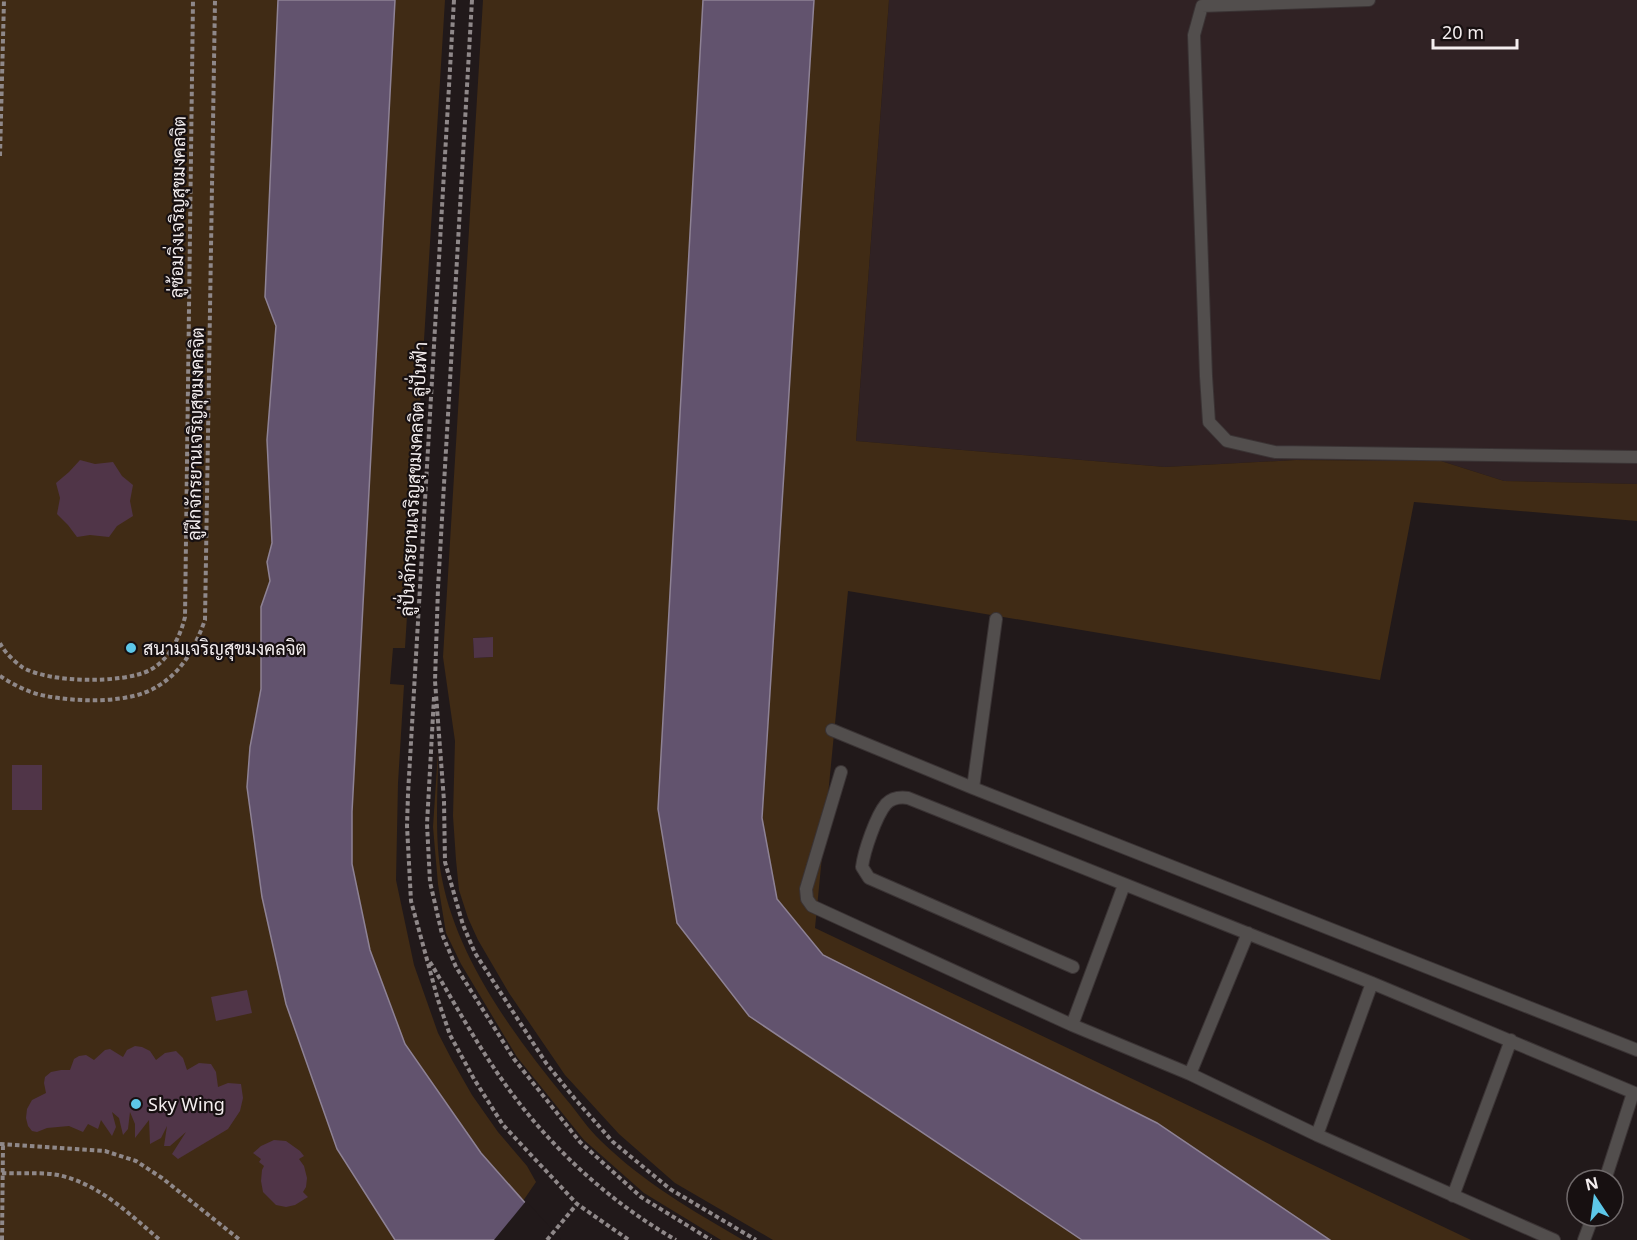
<svg xmlns="http://www.w3.org/2000/svg" width="1637" height="1240" font-family="'Noto Sans',Sarabun,sans-serif">
  <rect width="100%" height="100%" fill="#21191a"/>
  <path fill="#302224" d="M889 0H1637V484L1504 481 1441 461 1296 460 1165 467 856 441Z"/>
  <path fill="#402b15" fill-rule="evenodd" d="M0 0H278L265 297 276 326 267 440 272 543 267 562 270 581 261 607V689L250 747 247 787 262 897 286 1004 337 1149 395 1240H0Z
    M395 0H445L405 648H393L390 684 404 685 398 783 396 880 414 965 438 1033 452 1060 472 1095 498 1132 527 1166 536 1182 523 1201 481 1153 405 1044 370 950 352 864V812Z
    M483 0H703L658 809 749 1016 1082 1240H773L675 1183 619 1134 565 1075 509 993 478 940 468 918 459 890 456 860 453 816 455 741 443 657ZM493 637V657L474 658 473 638Z
    M814 0H889L856 441 1165 467 1296 460 1441 461 1504 481 1637 484V521L1414 502 1380 680 848 591 815 928 1471 1240H1330L1157 1123 823 955 777 899 762 818Z
    M438 752C438 794 434 838 442 879 458 960 515 1037 566 1099 578 1113 588 1129 601 1141 643 1182 693 1211 743 1240H721L644 1193 584 1140 517 1057 461 964 446 933 438 884 433 827Z"/>
  <path fill="#62536e" stroke="#8e8295" stroke-width="1.5" d="M278 0H395L352 812V864L370 950 405 1044 481 1153 558 1240H395L337 1149 286 1004 262 897 247 787 250 747 261 689V607L270 581 267 562 272 543 267 440 276 326 265 297Z
    M703 0H814L762 818 777 899 823 955 1157 1123 1330 1240H1082L749 1016 677 923 658 809Z"/>
  <path fill="#21191a" d="M526 1201 560 1238 561 1240H494Z"/>
  <path fill="#503548" d="M80 460 95 464 113 462 122 476 133 485 130 501 133 516 117 526 109 537 90 535 77 537 68 525 57 514 60 498 56 483 69 472Z
    M493 637V657L474 658 473 638Z
    M12 765H42V810H12Z
    M247 990 252 1013 216 1021 211 997Z
    M135 1046 142 1047 150 1051 156 1060 165 1053 176 1051 183 1058 187 1070 199 1063 211 1064 216 1072 218 1087 228 1083 241 1084 243 1098 240 1111 228 1129 178 1159 172 1154 186 1132 170 1146H164L167 1126 161 1138 150 1144 149 1120 135 1138V1124L130 1112 128 1129 123 1135 119 1118 112 1112 116 1127 112 1136 101 1120 98 1129 88 1124 83 1132 69 1126 47 1128 37 1132 32 1131 28 1126 26 1118 27 1109 32 1100 46 1093 44 1083 45 1077 51 1072 61 1070H70L74 1059 79 1056 86 1055 94 1060 105 1050 110 1049 123 1057 127 1050Z
    M274 1140 286 1141 300 1151 304 1156 299 1159 304 1166 307 1178 306 1187 303 1192 308 1197 295 1205 286 1207 276 1205 263 1192 261 1181 262 1170 264 1166 259 1162 261 1159 253 1153 261 1146Z"/>
  <g fill="none" stroke-linecap="round" stroke-linejoin="round">
    <defs>
      <path id="service" d="M1369 0 1202 6 1194 35 1206 376 1209 422 1227 441 1275 452 1637 457
        M832 730 973 788 1637 1050
        M841 772 806 889 807 899 812 906 1072 1025 1190 1074 1317 1135 1554 1240
        M973 788 996 619
        M1073 967 869 878 862 867C864 851 876 816 886 804 892 798 901 797 908 798L1372 983 1637 1094
        M1072 1025 1124 885
        M1190 1074 1248 933
        M1317 1135 1372 983
        M1605 1180 1633 1093
        M1453 1196 1511 1040
        M1584 1240 1593 1216"/>
    </defs>
    <use href="#service" stroke="#3a3334" stroke-width="14"/>
    <path stroke="#8f8889" stroke-width="4" stroke-dasharray="4.5 3" stroke-linecap="butt" d="M454 0 408 794 407 826 411 901 438 1000 450 1035 474 1079 503 1125 577 1204 629 1240
      M472 0 438 588 435 681 444 801 445 862 463 925 475 953 546 1063 575 1099 613 1142 670 1189 756 1240
      M0 156 4 0
      M0 643C4 652 14 661 22 667 48 683 123 684 150 670 169 660 180 637 185 617L193 0
      M0 676C14 685 29 693 46 696 77 702 131 704 158 686 183 671 195 647 205 620L215 0
      M434 697 427 824 430 882 442 934 456 967 514 1059 580 1142 641 1197 711 1240
      M430 962C451 997 471 1034 494 1068 541 1139 603 1198 676 1240
      M0 1144 105 1151 136 1161 162 1178 240 1240
      M2 1173C20 1174 41 1172 58 1175 100 1184 129 1214 160 1240
      M2 1240 3 1144
      M547 1240 577 1204"/>
    <use href="#service" stroke="#524e4d" stroke-width="12"/>
  </g>
  <g fill="#5dc7e8" stroke="#171011" stroke-width="2">
    <circle cx="131" cy="648" r="6"/>
    <circle cx="136" cy="1104" r="6"/>
  </g>
  <g text-anchor="middle" dominant-baseline="central" stroke-width="4.5" stroke-linejoin="round" paint-order="stroke">
    <g font-size="18" fill="#f4eeef" stroke="#171011">
      <text transform="translate(177 207) rotate(-89)">ลู่ซ้อมวิ่งเจริญสุขมงคลจิต</text>
      <text transform="translate(195 434) rotate(-89)">ลู่ฝึกจักรยานเจริญสุขมงคลจิต</text>
      <text transform="translate(413 479) rotate(-87)">ลู่ปั่นจักรยานเจริญสุขมงคลจิต ลู่ปั่นฟ้า</text>
    </g>
    <g font-size="18" fill="#f4eeef" stroke="#171011" text-anchor="start">
      <text x="143" y="648">สนามเจริญสุขมงคลจิต</text>
      <text x="148" y="1104">Sky Wing</text>
    </g>
  </g>
  <g transform="translate(1595 1198) rotate(347)"><circle r="28" fill="#171011" stroke="#6f696a" stroke-width="1.5"/>
  <path d="M0-4.5L10 22L0 15L-10 22Z" fill="#5dc7e8"/>
  <text y="-9" font-size="16" font-weight="bold" text-anchor="middle" fill="#f4eeef">N</text>
  </g>
  <path d="M1433 39v9h84v-9" fill="none" stroke="#f4eeef" stroke-width="3"/>
  <text x="1442" y="39" font-size="18" fill="#f4eeef" stroke="#171011" stroke-width="4.5" paint-order="stroke">20 m</text>
</svg>
